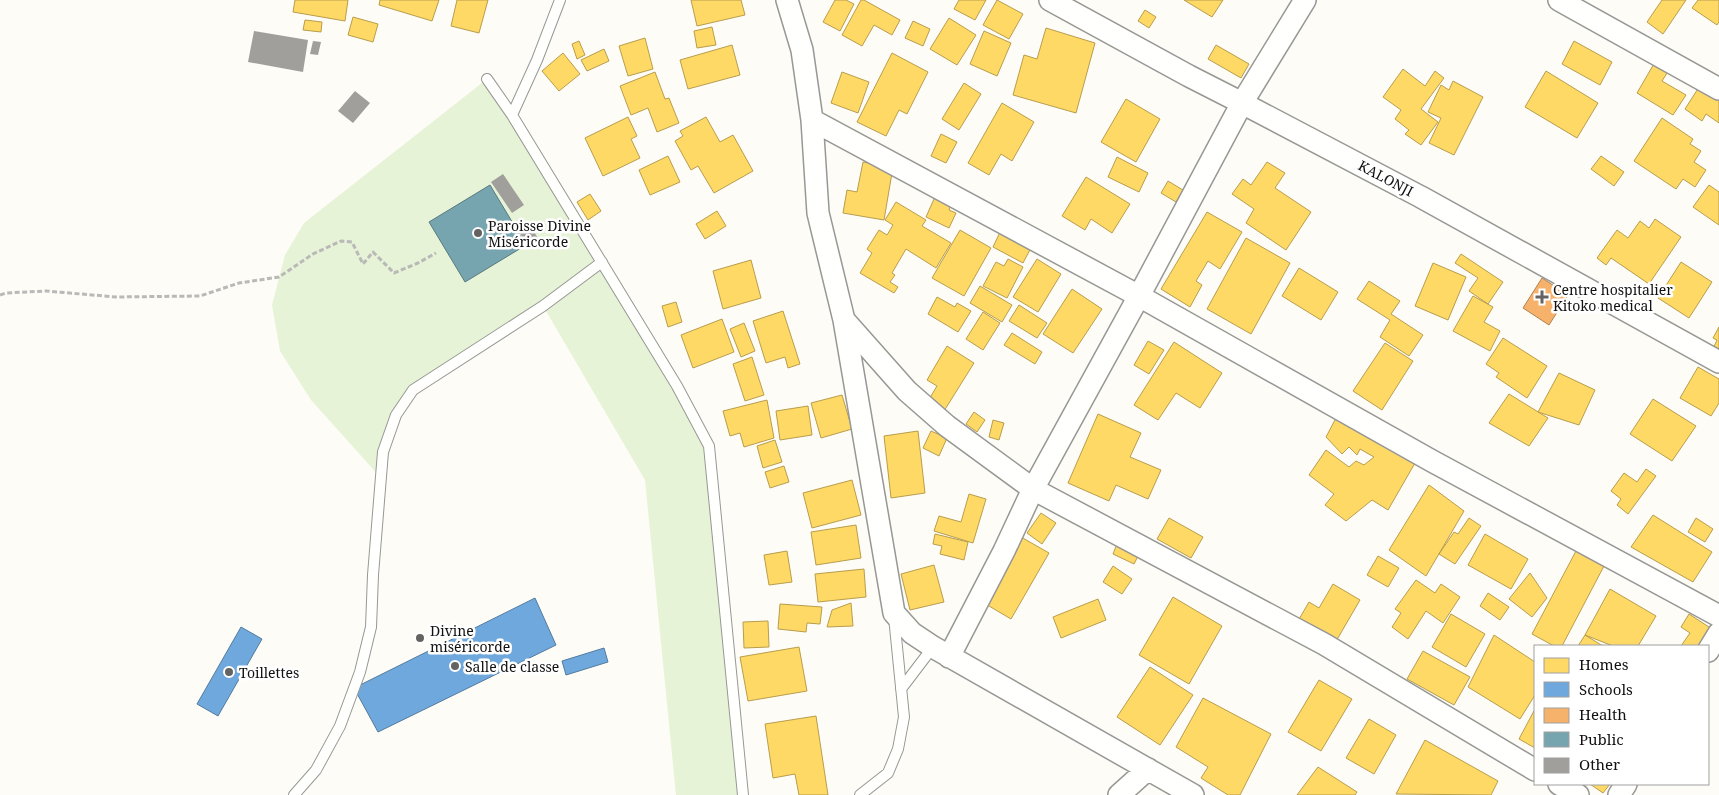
<svg xmlns="http://www.w3.org/2000/svg" width="1719" height="795" font-family="'Noto Serif',serif">
  <rect width="100%" height="100%" fill="#fdfcf7"/>
  <path fill="#e7f3d7" d="M487 79 709 446 743 795H676L645 480 543 306 414 390 396 415 381 478 311 400 280 351 272 305 285 255 304 223Z"/>
  <path fill="#ffd966" stroke="#b89d4c" d="M295 0H348L345 21 293 12Z
    M380 0H439L432 21 379 5Z
    M457 0H488L479 33 451 26Z
    M691 0H741L745 15 697 26Z
    M835 0H846L854 4 840 31 823 22Z
    M861 0H864L900 20 892 35 874 25 862 46 842 35Z
    M959 0H986L975 20 954 9Z
    M997 0 1023 14 1009 39 983 25Z
    M1184 0H1223L1212 17Z
    M1662 0H1686L1663 34 1647 22Z
    M1698 0H1719V22L1717 25 1692 8Z
    M1145 10 1156 17 1149 28 1138 21Z
    M353 17 378 24 373 42 348 35Z
    M949 18 976 35 957 65 930 49Z
    M305 20 322 22 321 32 303 30Z
    M913 21 930 29 923 46 905 38Z
    M712 27 716 45 697 48 694 31Z
    M1046 28 1095 43 1076 113 1013 95 1024 55 1037 59Z
    M984 31 1011 43 997 76 970 64Z
    M645 38 653 69 628 76 619 46Z
    M579 41 585 55 577 59 572 44Z
    M1574 41 1612 62 1600 85 1562 64Z
    M732 45 740 75 688 89 680 60Z
    M1216 45 1249 64 1241 78 1208 59Z
    M604 49 609 61 587 71 581 60Z
    M563 53 580 74 559 91 542 71Z
    M892 53 928 72 907 114 899 110 886 136 857 122Z
    M1655 62 1669 70 1662 81 1686 95 1673 115 1637 93Z
    M1403 69 1425 86 1435 71 1444 78 1421 109 1438 122 1421 145 1405 134 1409 130 1395 119 1401 110 1383 97Z
    M1546 71 1598 103 1577 138 1525 107Z
    M655 72 665 99 669 98 679 123 657 132 648 108 631 115 620 86Z
    M842 72 869 82 858 113 831 103Z
    M1453 81 1483 97 1454 155 1429 143 1441 118 1428 112 1441 85 1449 90Z
    M964 83 981 94 959 130 942 119Z
    M1701 84 1719 96V123L1706 114 1702 121 1685 109Z
    M1126 99 1160 119 1136 162 1101 142Z
    M1002 103 1034 122 1012 161 1001 154 989 175 968 163Z
    M628 117 637 136 631 139 640 158 603 176 585 138Z
    M706 117 720 142 733 135 753 171 714 193 698 166 691 170 675 141 683 136 680 131Z
    M1662 118 1693 139 1690 144 1701 151 1694 162 1706 170 1695 187 1683 179 1676 189 1634 161Z
    M941 134 957 142 946 163 931 156Z
    M668 156 680 182 650 195 639 170Z
    M1601 156 1624 172 1614 186 1591 169Z
    M1117 157 1148 173 1139 192 1108 177Z
    M863 162 893 167 884 220 843 213 847 190 857 192Z
    M1267 162 1285 173 1275 188 1311 212 1286 250 1246 223 1254 209 1232 194 1243 179 1251 185Z
    M1086 177 1130 204 1112 233 1091 219 1085 230 1062 216Z
    M1168 181 1183 190 1176 202 1161 193Z
    M1709 185 1719 192V225L1693 207Z
    M938 190 954 198 949 210 956 213 949 228 926 217Z
    M590 194 601 211 588 220 577 202Z
    M896 202 926 220 922 226 951 243 936 268 906 249 892 273 895 275 890 282 898 287 894 293 860 273 872 253 867 249 879 230 887 235 893 225 885 220Z
    M717 211 726 226 705 239 696 224Z
    M1207 212 1242 232 1220 269 1208 261 1196 281 1202 285 1190 307 1161 289Z
    M1655 219 1681 237 1649 284 1611 258 1606 265 1597 258 1617 230 1628 238 1640 221 1649 228Z
    M1002 228 1033 244 1023 263 993 247Z
    M960 230 991 248 964 296 932 278Z
    M1246 238 1290 263 1251 334 1207 309Z
    M1461 254 1503 282 1488 304 1469 291 1478 278 1455 263Z
    M1008 259 1023 267 1007 298 983 286 996 262 1004 266Z
    M1037 259 1061 274 1038 312 1013 297Z
    M751 260 761 298 723 309 713 271Z
    M1681 262 1712 282 1689 318 1658 298Z
    M1433 263 1466 277 1448 320 1415 306Z
    M1299 268 1338 292 1321 320 1282 296Z
    M1369 281 1400 301 1391 314 1423 335 1409 356 1380 337 1390 320 1357 299Z
    M980 286 1012 305 1002 322 970 303Z
    M1072 289 1102 309 1073 353 1043 334Z
    M1473 296 1493 307 1484 322 1500 331 1490 351 1453 331Z
    M937 297 955 307 957 303 971 311 958 332 928 314Z
    M676 302 682 322 668 327 662 306Z
    M1019 305 1047 323 1037 338 1009 321Z
    M783 311 800 364 788 368 785 357 766 363 753 321Z
    M983 312 1000 323 983 350 966 339Z
    M722 319 734 352 693 368 681 335Z
    M744 323 755 351 741 357 730 329Z
    M1719 327V355L1712 351 1717 340 1713 338Z
    M1012 333 1042 352 1035 364 1004 345Z
    M1503 338 1547 366 1527 398 1496 377 1499 373 1486 364Z
    M1148 341 1164 350 1149 374 1134 365Z
    M1174 342 1222 373 1200 408 1176 393 1158 420 1134 405Z
    M1385 343 1413 361 1382 410 1353 391Z
    M947 346 974 363 944 411 928 401 937 386 927 380Z
    M752 357 764 395 745 401 733 364Z
    M1698 367 1719 379V403L1711 416 1680 398Z
    M1559 373 1595 390 1579 425 1538 412Z
    M1509 394 1548 418 1529 446 1489 423Z
    M842 395 852 429 821 438 811 403Z
    M1653 399 1696 426 1672 461 1630 434Z
    M767 400 774 438 744 447 740 433 730 436 723 411Z
    M808 406 812 435 780 440 776 411Z
    M974 412 985 420 977 432 966 424Z
    M1098 414 1141 433 1130 457 1161 470 1148 499 1116 485 1109 501 1068 483Z
    M1336 418 1415 463 1388 510 1372 500 1346 521 1325 505 1334 494 1309 475 1326 450 1349 467 1356 461 1364 465 1374 457 1360 449 1357 455 1349 447 1342 454 1326 437Z
    M993 420 1004 423 999 440 989 437Z
    M918 431 925 493 891 498 884 436Z
    M931 431 947 438 939 456 923 448Z
    M775 440 782 462 763 468 757 446Z
    M784 466 789 482 770 488 765 472Z
    M1646 469 1656 476 1628 514 1617 505 1621 499 1611 491 1624 473 1637 482Z
    M852 480 861 515 812 528 803 493Z
    M1429 485 1464 511 1426 576 1389 550Z
    M969 494 986 499 973 543 934 531 939 516 961 522Z
    M1041 513 1056 523 1042 544 1027 533Z
    M1653 515 1712 552 1693 582 1631 547Z
    M1169 518 1203 537 1191 558 1157 539Z
    M1469 518 1481 526 1455 564 1439 554 1454 532 1458 534Z
    M1696 518 1713 529 1705 542 1688 532Z
    M856 525 861 558 816 565 811 532Z
    M935 534 968 542 964 560 940 554 942 546 933 544Z
    M1485 534 1528 559 1511 589 1468 565Z
    M1021 537 1049 553 1011 619 984 603Z
    M1117 544 1139 554 1134 564 1113 554Z
    M787 551 792 582 769 585 764 555Z
    M1576 551 1604 566 1562 646H1554L1532 634Z
    M1378 556 1399 568 1388 587 1367 575Z
    M934 565 944 602 910 610 901 574Z
    M1113 566 1132 579 1122 594 1103 582Z
    M864 569 866 597 818 602 815 574Z
    M1530 573 1547 598 1532 617 1509 599Z
    M1416 580 1435 593 1441 584 1460 597 1443 623 1426 611 1408 639 1392 627 1401 613 1395 609Z
    M1333 584 1360 600 1335 643 1298 621 1309 602 1319 608Z
    M1610 589 1656 616 1638 646H1613L1585 635Z
    M1488 593 1509 607 1500 620 1480 606Z
    M1173 597 1222 626 1189 684 1139 655Z
    M1098 599 1106 620 1061 638 1053 617Z
    M851 603 853 626 827 627 832 610Z
    M780 604 822 607 820 624 807 623 806 632 778 629Z
    M1451 614 1485 634 1466 667 1432 647Z
    M1689 614 1712 629 1701 646H1681L1690 633 1681 627Z
    M768 621 769 647 744 648 743 622Z
    M1494 635 1535 662V695L1520 719 1468 687Z
    M1585 635 1603 646H1578Z
    M799 647 807 691 748 701 740 657Z
    M1423 651 1470 677 1454 705 1407 679Z
    M1150 667 1193 695 1160 745 1117 717Z
    M1319 680 1352 699 1321 751 1288 732Z
    M1203 698 1271 734 1240 795H1228L1201 778 1208 767 1176 747Z
    M1535 709V748L1519 739Z
    M816 716 828 795H799L795 774 773 778 765 724Z
    M1369 719 1396 735 1374 774 1346 758Z
    M1425 740 1498 781 1491 795 1396 794Z
    M1318 767 1357 792 1355 795H1297Z
    M1590 784H1610L1603 793Z"/>
  <path fill="#6fa8dc" stroke="#537b9f" d="M535 598 556 645 378 732 354 688Z
    M241 627 262 639 218 716 197 704Z
    M604 648 608 662 566 675 562 661Z"/>
  <path fill="#f6b26b" stroke="#b18250" d="M1542 278 1568 295 1549 325 1523 308Z"/>
  <path fill="#76a5af" stroke="#587980" d="M490 185 526 245 465 282 429 222Z"/>
  <path fill="#a19f9c" d="M254 31 308 40 303 72 248 62Z
    M313 41 321 42 318 55 310 54Z
    M355 91 370 103 353 123 338 111Z
    M503 174 524 205 512 213 491 182Z
    M530 225 539 240 527 246 519 231Z"/>
  <g fill="none" stroke-linecap="round" stroke-linejoin="round">
    <defs>
      <path id="service" d="M487 79 512 115 677 386 709 446 743 795
        M512 115 537 60 560 0
        M901 689 933 647
        M294 795 316 770 340 726 360 672 371 627 373 575 383 452 396 415 413 390 543 306 602 262
        M860 795 888 773 898 749 904 717 894 617"/>
      <path id="minor" d="M787 0 802 50 812 120 818 213 844 320 894 613 912 633 933 647 1193 795
        M1050 0 1189 76 1242 103 1421 197 1719 362
        M1559 0 1719 89
        M812 120 1139 296 1432 461 1719 616
        M844 320 907 391 947 426 1033 489 1324 644 1535 770
        M1708 651 1719 633
        M949 657 1004 551 1033 489 1139 296 1242 103 1305 0
        M1559 784 1578 795
        M1119 795 1148 769
        M1619 795 1626 784"/>
    </defs>
    <use href="#service" stroke="#979795" stroke-width="12"/>
    <use href="#minor" stroke="#979795" stroke-width="24"/>
    <path stroke="#b9b9b8" stroke-width="3" stroke-dasharray="5 2.5" stroke-linecap="butt" d="M0 295 6 293 46 291 116 297 200 296 239 283 279 277 313 254 341 241 352 242 363 264 373 252 394 273 418 263 436 253"/>
    <use href="#service" stroke="#fffffe" stroke-width="10"/>
    <use href="#minor" stroke="#fffffe" stroke-width="21"/>
  </g>
  <g fill="#646362" stroke="#fff" stroke-width="2">
    <circle cx="478" cy="233" r="5"/>
    <path d="M1539.5 289.5h5v5h5v5h-5v5h-5v-5h-5v-5h5z"/>
    <circle cx="420" cy="638" r="5"/>
    <circle cx="455" cy="666" r="5"/>
    <circle cx="229" cy="672" r="5"/>
  </g>
  <g text-anchor="middle" dominant-baseline="central" stroke-width="5" stroke-linejoin="round" paint-order="stroke">
    <g font-size="14" fill="#111" stroke="#fff">
      <text transform="translate(1386 178) rotate(28)">KALONJI</text>
    </g>
    <g font-size="14" fill="#111" stroke="#fff" text-anchor="start">
      <text x="488" y="225">Paroisse Divine<tspan x="488" dy="16">Miséricorde</tspan></text>
      <text x="1553" y="289">Centre hospitalier<tspan x="1553" dy="16">Kitoko medical</tspan></text>
      <text x="430" y="630">Divine<tspan x="430" dy="16">miséricorde</tspan></text>
      <text x="465" y="666">Salle de classe</text>
      <text x="239" y="672">Toillettes</text>
    </g>
  </g>
  <rect x="1534" y="645" width="175" height="140" fill="#ffffff" stroke="#a0a0a0"/>
  <rect x="1544" y="658" width="25" height="15" fill="#ffd966" stroke="#a0a0a0"/>
  <text x="1579" y="670" font-size="15" fill="#111111">Homes</text>
  <rect x="1544" y="682" width="25" height="15" fill="#6fa8dc" stroke="#a0a0a0"/>
  <text x="1579" y="695" font-size="15" fill="#111111">Schools</text>
  <rect x="1544" y="708" width="25" height="15" fill="#f6b26b" stroke="#a0a0a0"/>
  <text x="1579" y="720" font-size="15" fill="#111111">Health</text>
  <rect x="1544" y="732" width="25" height="15" fill="#76a5af" stroke="#a0a0a0"/>
  <text x="1579" y="745" font-size="15" fill="#111111">Public</text>
  <rect x="1544" y="758" width="25" height="15" fill="#a19f9c" stroke="#a0a0a0"/>
  <text x="1579" y="770" font-size="15" fill="#111111">Other</text>
</svg>
